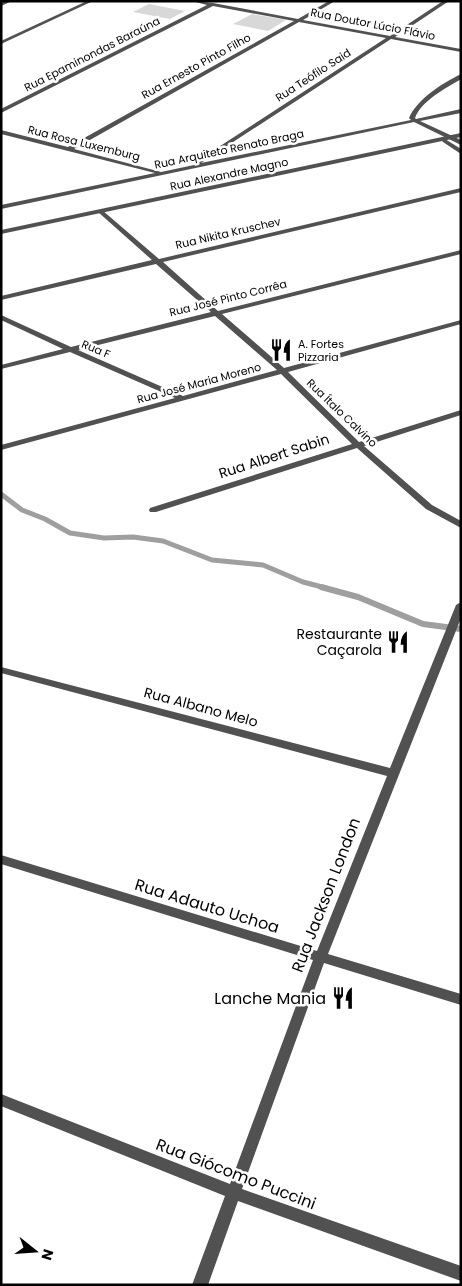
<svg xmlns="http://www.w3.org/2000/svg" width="462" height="1286" font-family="Poppins,sans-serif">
  <rect width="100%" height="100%" fill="#fff"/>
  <path fill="#d8d8d8" d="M149 4 185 11 170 19 133 12Z
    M252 14 286 20 268 31 233 24Z"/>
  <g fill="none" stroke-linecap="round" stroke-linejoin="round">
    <path stroke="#9f9f9f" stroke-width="5" d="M1 494 22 510 45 519 70 533 104 538 133 537 163 541 212 560 263 565 303 582 326 588"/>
    <path stroke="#9f9f9f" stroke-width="6" d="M321 587 358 597 423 624 461 629"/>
    <path fill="#515151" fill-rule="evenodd" d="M6 1H12L1 6V3Z
      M87 1H93L1 44V41Z
      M192 1 213 3 298 19 329 1H335L303 20 390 36 443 1H449L395 37 461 49V52L391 39 201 163 411 120 409 118C417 99 443 83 461 74V79C445 89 422 100 415 118L416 119 461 109V113L420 121 461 140V145L414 122 1 209V205L155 173 1 134V130L68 147 294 21 213 6 1 113V109L207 5ZM299 22 386 38 194 163V165L161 172 74 149Z
      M445 139 461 149V154L443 142 442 141Z
      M461 188V192L163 262 218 311 461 250V254L222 314 284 368 461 320V324L288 372 359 442 461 410V415L364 446 432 505 461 521V528L426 509 357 448 156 512H150L149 510 150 508 352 444 281 374 1 450V445L175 398 70 352 1 369V365L63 349 1 320V315L71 347 211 312 156 264 1 300V296L152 260 98 212V210H102L159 259ZM215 316 277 370 183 396 78 350Z
      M461 602V618L328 954 461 994V1005L324 963 242 1189 461 1266V1281L238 1201 208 1285H192L225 1196 1 1106V1094L230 1184 313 960 1 864V855L317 951 387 776 1 673V667L390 768 456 605Z"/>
    <path fill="#515151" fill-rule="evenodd" d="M461 133V137L1 234V230Z"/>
  </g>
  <defs>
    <symbol id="restaurant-bare" viewBox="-9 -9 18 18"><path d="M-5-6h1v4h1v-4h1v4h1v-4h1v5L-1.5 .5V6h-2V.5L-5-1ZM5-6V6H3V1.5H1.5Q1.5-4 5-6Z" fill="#000" stroke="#fff" stroke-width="2.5" paint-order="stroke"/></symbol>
  </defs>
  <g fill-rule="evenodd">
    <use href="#restaurant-bare" x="265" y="334" width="32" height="32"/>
    <use href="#restaurant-bare" x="382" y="626" width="32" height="32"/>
    <use href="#restaurant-bare" x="327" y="982" width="32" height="32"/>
  </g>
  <g text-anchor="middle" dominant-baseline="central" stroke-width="5" stroke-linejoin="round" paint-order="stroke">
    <g font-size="11" fill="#000" stroke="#fff">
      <text transform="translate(373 24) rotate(11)">Rua Doutor Lúcio Flávio</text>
      <text transform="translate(92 54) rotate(-27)">Rua Epaminondas Baraúna</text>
      <text transform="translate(196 66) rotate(-29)">Rua Ernesto Pinto Filho</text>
      <text transform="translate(313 75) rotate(-33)">Rua Teófilo Said</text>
      <text transform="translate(84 143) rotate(14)">Rua Rosa Luxemburg</text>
      <text transform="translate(229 149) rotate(-12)">Rua Arquiteto Renato Braga</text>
      <text transform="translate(229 174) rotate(-12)">Rua Alexandre Magno</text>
      <text transform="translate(228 233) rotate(-13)">Rua Nikita Kruschev</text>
      <text transform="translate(228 298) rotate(-14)">Rua José Pinto Corrêa</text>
      <text transform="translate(96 349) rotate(23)">Rua F</text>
      <text transform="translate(199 383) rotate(-15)">Rua José Maria Moreno</text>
      <text transform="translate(342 413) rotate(44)">Rua Ítalo Calvino</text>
    </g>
    <g font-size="11" fill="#000" stroke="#fff" text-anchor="start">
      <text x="298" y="344">A. Fortes<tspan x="298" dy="13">Pizzaria</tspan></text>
    </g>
    <g font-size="14" fill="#000" stroke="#fff">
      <text transform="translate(274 456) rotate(-18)">Rua Albert Sabin</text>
      <text transform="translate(201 707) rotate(15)">Rua Albano Melo</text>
    </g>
    <g font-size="14" fill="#000" stroke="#fff" text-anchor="end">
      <text x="382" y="634">Restaurante<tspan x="382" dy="16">Caçarola</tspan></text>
    </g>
    <g font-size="16" fill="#000" stroke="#fff">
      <text transform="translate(326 895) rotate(-69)">Rua Jackson London</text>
      <text transform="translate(207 906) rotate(17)">Rua Adauto Uchoa</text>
      <text transform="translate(236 1174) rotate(21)">Rua Giócomo Puccini</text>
    </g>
    <g font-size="16" fill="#000" stroke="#fff" text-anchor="end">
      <text x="326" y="998">Lanche Mania</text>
    </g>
  </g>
  <rect width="462" height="1286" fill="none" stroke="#000000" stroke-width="5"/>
  <g transform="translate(35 1251) rotate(107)" stroke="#ffffff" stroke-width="4" paint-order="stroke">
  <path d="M0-4L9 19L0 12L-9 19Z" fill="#000000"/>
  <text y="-8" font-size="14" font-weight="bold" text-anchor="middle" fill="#000000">N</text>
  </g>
</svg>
